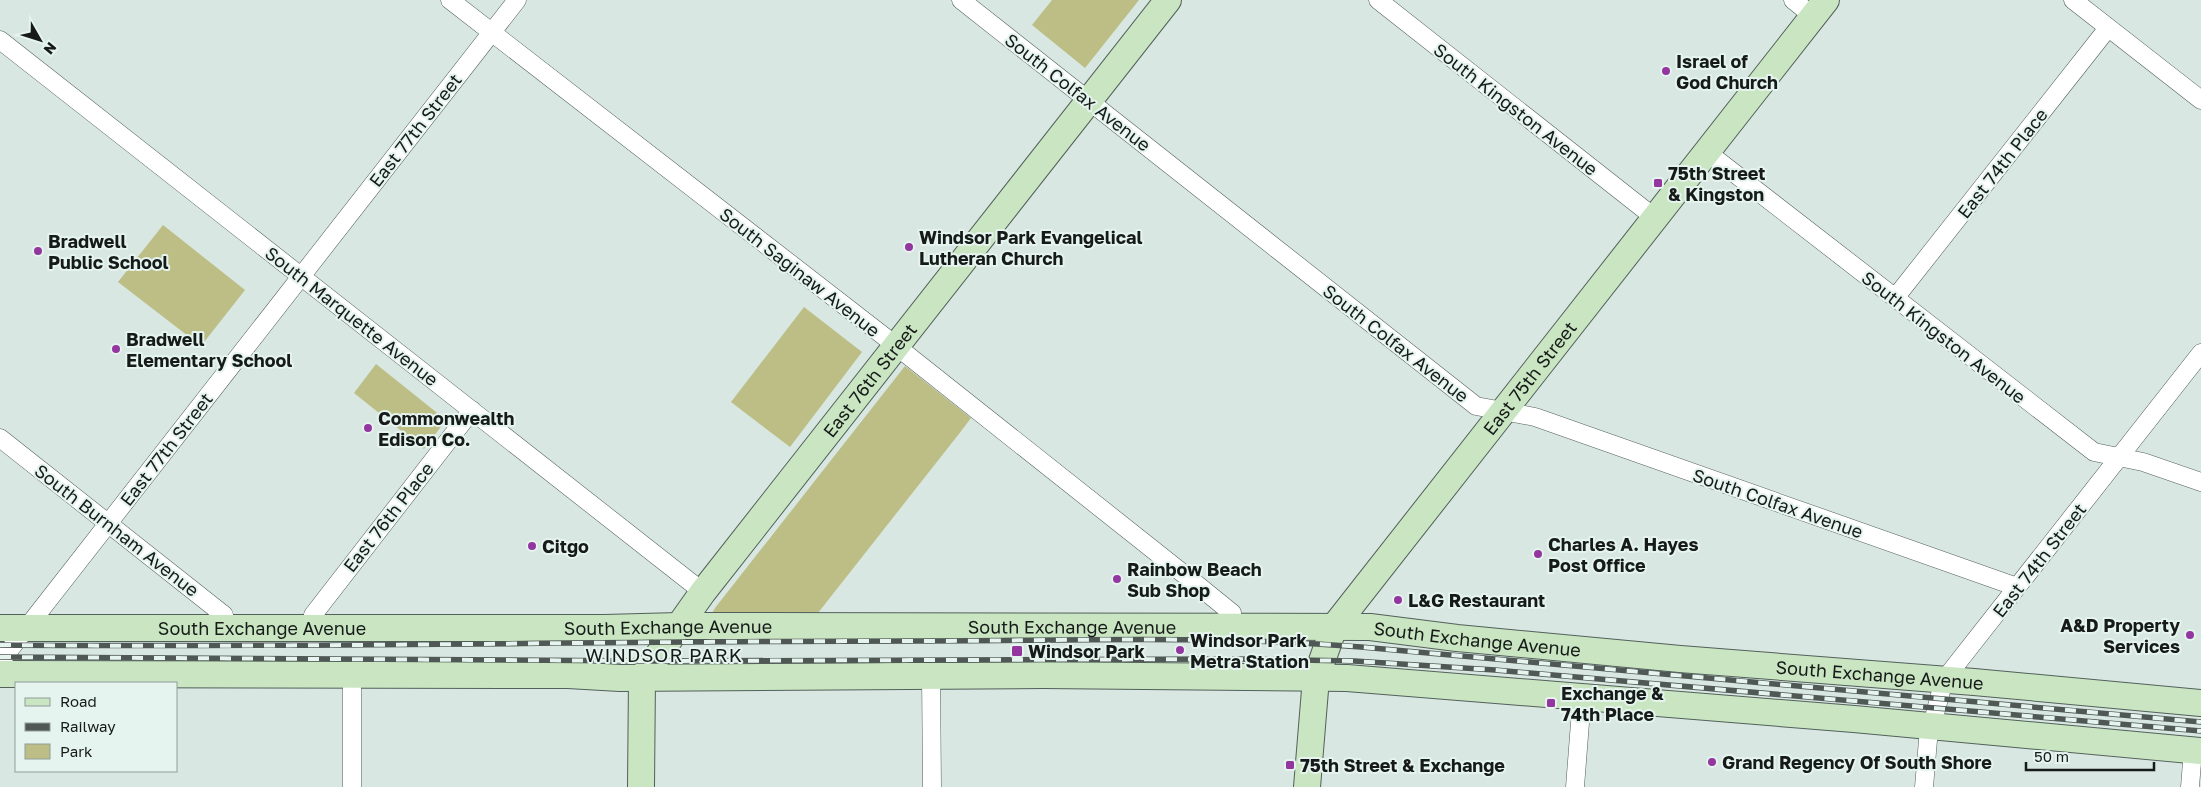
<svg xmlns="http://www.w3.org/2000/svg" width="2201" height="787" font-family="'Golos Text',sans-serif">
  <rect width="100%" height="100%" fill="#d8e7e1"/>
  <path fill="#bcbe86" d="M1052 0H1139L1085 68 1032 25Z
    M163 225 245 290 201 346 118 282Z
    M804 307 862 352 790 447 731 402Z
    M376 364 446 420 424 449 354 393Z
    M905 366 971 418 962 430 814 618 713 617 712 613 715 608Z"/>
  <g fill="none" stroke-linecap="round" stroke-linejoin="round">
    <defs>
      <path id="street" d="M450 0 881 334 1195 583 1232 613V626
        M961 0 1476 406 1535 417 2017 587
        M1378 0 1655 218
        M1793 0 1813 16
        M2073 0 2201 100
        M0 40 703 592
        M1707 152 2094 452 2143 462 2201 482
        M1895 298 2108 28
        M0 438 224 615 225 628
        M311 627 313 615 472 410
        M0 662 517 0
        M931 675 932 787
        M352 787V675
        M1575 787 1582 697
        M1924 787 1928 740 1944 680 2201 353
        M2190 787 2193 750"/>
      <g id="secondary">
        <path id="s1" d="M0 628H604L679 626 1370 627 1457 638 1680 659 1974 682 2201 703"/>
        <path d="M0 674 568 675 620 678 1043 675 1347 678 1854 719 2201 751"/>
        <path id="s2" d="M641 787 642 678 703 592 1168 0"/>
        <path id="s3" d="M1307 787 1316 678 1334 627 1826 0"/>
      </g>
    </defs>
    <use href="#street" stroke="#53605b" stroke-width="19"/>
    <use href="#secondary" stroke="#53605b" stroke-width="28"/>
    <use href="#street" stroke="#fff" stroke-width="18"/>
    <use href="#secondary" stroke="#c9e5c1" stroke-width="26"/>
    <defs>
      <path id="rail" d="M0 645C305 648 611 641 916 641 1064 641 1213 635 1361 647L2201 722
        M0 657 653 661 1235 659 1354 661 1495 670 2201 731"/>
    </defs>
    <use href="#rail" stroke="#505855" stroke-width="5.5"/>
    <use href="#rail" stroke="#e5f4ee" stroke-width="4" stroke-dasharray="11" stroke-linecap="butt"/>
  </g>
  <g fill="#94369f" stroke="#e5f4ee" stroke-width="2">
    <circle cx="1666" cy="71" r="5"/>
    <rect x="1653" y="178" width="10" height="10" rx="2.5"/>
    <circle cx="909" cy="247" r="5"/>
    <circle cx="38" cy="251" r="5"/>
    <circle cx="116" cy="349" r="5"/>
    <circle cx="368" cy="428" r="5"/>
    <circle cx="532" cy="546" r="5"/>
    <circle cx="1538" cy="554" r="5"/>
    <circle cx="1117" cy="579" r="5"/>
    <circle cx="1398" cy="600" r="5"/>
    <circle cx="2190" cy="635" r="5"/>
    <circle cx="1180" cy="650" r="5"/>
    <rect x="1011" y="645" width="12" height="12" rx="2.5"/>
    <rect x="1546" y="698" width="10" height="10" rx="2.5"/>
    <circle cx="1712" cy="762" r="5"/>
    <rect x="1285" y="760" width="10" height="10" rx="2.5"/>
  </g>
  <g text-anchor="middle" dominant-baseline="central" stroke-width="4" stroke-linejoin="round" paint-order="stroke">
    <g font-size="18" font-weight="bold" fill="#161b19" stroke="#e5f4ee" text-anchor="start">
      <text x="1676" y="61">Israel of<tspan x="1676" dy="21">God Church</tspan></text>
      <text x="1668" y="173">75th Street<tspan x="1668" dy="21">&amp; Kingston</tspan></text>
      <text x="919" y="237">Windsor Park Evangelical<tspan x="919" dy="21">Lutheran Church</tspan></text>
      <text x="48" y="241">Bradwell<tspan x="48" dy="21">Public School</tspan></text>
      <text x="126" y="339">Bradwell<tspan x="126" dy="21">Elementary School</tspan></text>
      <text x="378" y="418">Commonwealth<tspan x="378" dy="21">Edison Co.</tspan></text>
      <text x="1548" y="544">Charles A. Hayes<tspan x="1548" dy="21">Post Office</tspan></text>
      <text x="542" y="546">Citgo</text>
      <text x="1127" y="569">Rainbow Beach<tspan x="1127" dy="21">Sub Shop</tspan></text>
      <text x="1408" y="600">L&amp;G Restaurant</text>
      <text x="2180" y="625" text-anchor="end">A&amp;D Property<tspan x="2180" dy="21">Services</tspan></text>
      <text x="1190" y="640">Windsor Park<tspan x="1190" dy="21">Metra Station</tspan></text>
      <text x="1028" y="651">Windsor Park</text>
      <text x="1561" y="693">Exchange &amp;<tspan x="1561" dy="21">74th Place</tspan></text>
      <text x="1722" y="762">Grand Regency Of South Shore</text>
      <text x="1300" y="765">75th Street &amp; Exchange</text>
    </g>
    <g font-size="18" fill="#161b19" stroke="#e5f4ee">
      <text transform="translate(1078 92) rotate(38)">South Colfax Avenue</text>
      <text transform="translate(1516 109) rotate(38)">South Kingston Avenue</text>
      <text transform="translate(415 130) rotate(-52)">East 77th Street</text>
      <text transform="translate(2002 163) rotate(-52)">East 74th Place</text>
      <text transform="translate(800 272) rotate(38)">South Saginaw Avenue</text>
      <text transform="translate(352 316) rotate(38)">South Marquette Avenue</text>
      <text transform="translate(1944 337) rotate(38)">South Kingston Avenue</text>
      <text transform="translate(1396 343) rotate(38)">South Colfax Avenue</text>
      <text stroke="none"><textPath href="#s3" startOffset="480">East 75th Street</textPath></text>
      <text stroke="none"><textPath href="#s2" startOffset="484">East 76th Street</textPath></text>
      <text transform="translate(166 449) rotate(-52)">East 77th Street</text>
      <text transform="translate(1778 503) rotate(19)">South Colfax Avenue</text>
      <text transform="translate(388 517) rotate(-52)">East 76th Place</text>
      <text transform="translate(117 530) rotate(38)">South Burnham Avenue</text>
      <text transform="translate(2039 560) rotate(-52)">East 74th Street</text>
      <text stroke="none"><textPath href="#s1" startOffset="668">South Exchange Avenue</textPath></text>
      <text stroke="none"><textPath href="#s1" startOffset="1072">South Exchange Avenue</textPath></text>
      <text stroke="none"><textPath href="#s1" startOffset="262">South Exchange Avenue</textPath></text>
      <text stroke="none"><textPath href="#s1" startOffset="1478">South Exchange Avenue</textPath></text>
      <text stroke="none"><textPath href="#s1" startOffset="1882">South Exchange Avenue</textPath></text>
    </g>
    <g font-size="19" letter-spacing="1" fill="#161b19" stroke="#e5f4ee">
      <text x="664" y="654">WINDSOR PARK</text>
    </g>
  </g>
  <rect x="15" y="682" width="162" height="90" fill="#e5f4ee" stroke="#929d99"/>
  <rect x="25" y="698" width="25" height="8" fill="#c9e5c1" stroke="#929d99"/>
  <text x="60" y="707" font-size="15" fill="#161b19">Road</text>
  <rect x="25" y="723" width="25" height="8" fill="#505855" stroke="#929d99"/>
  <text x="60" y="732" font-size="15" fill="#161b19">Railway</text>
  <rect x="25" y="744" width="25" height="15" fill="#bcbe86" stroke="#929d99"/>
  <text x="60" y="757" font-size="15" fill="#161b19">Park</text>
  <g transform="translate(40 40) rotate(129)" stroke="#e5f4ee" stroke-width="4" paint-order="stroke">
  <path d="M0-4L9 19L0 12L-9 19Z" fill="#161b19"/>
  <text y="-8" font-size="14" font-weight="bold" text-anchor="middle" fill="#161b19">N</text>
  </g>
  <path d="M2026 762v8h128v-8" fill="none" stroke="#161b19" stroke-width="2.5"/>
  <text x="2034" y="762" font-size="15" fill="#161b19" stroke="#e5f4ee" stroke-width="4" paint-order="stroke">50 m</text>
</svg>
